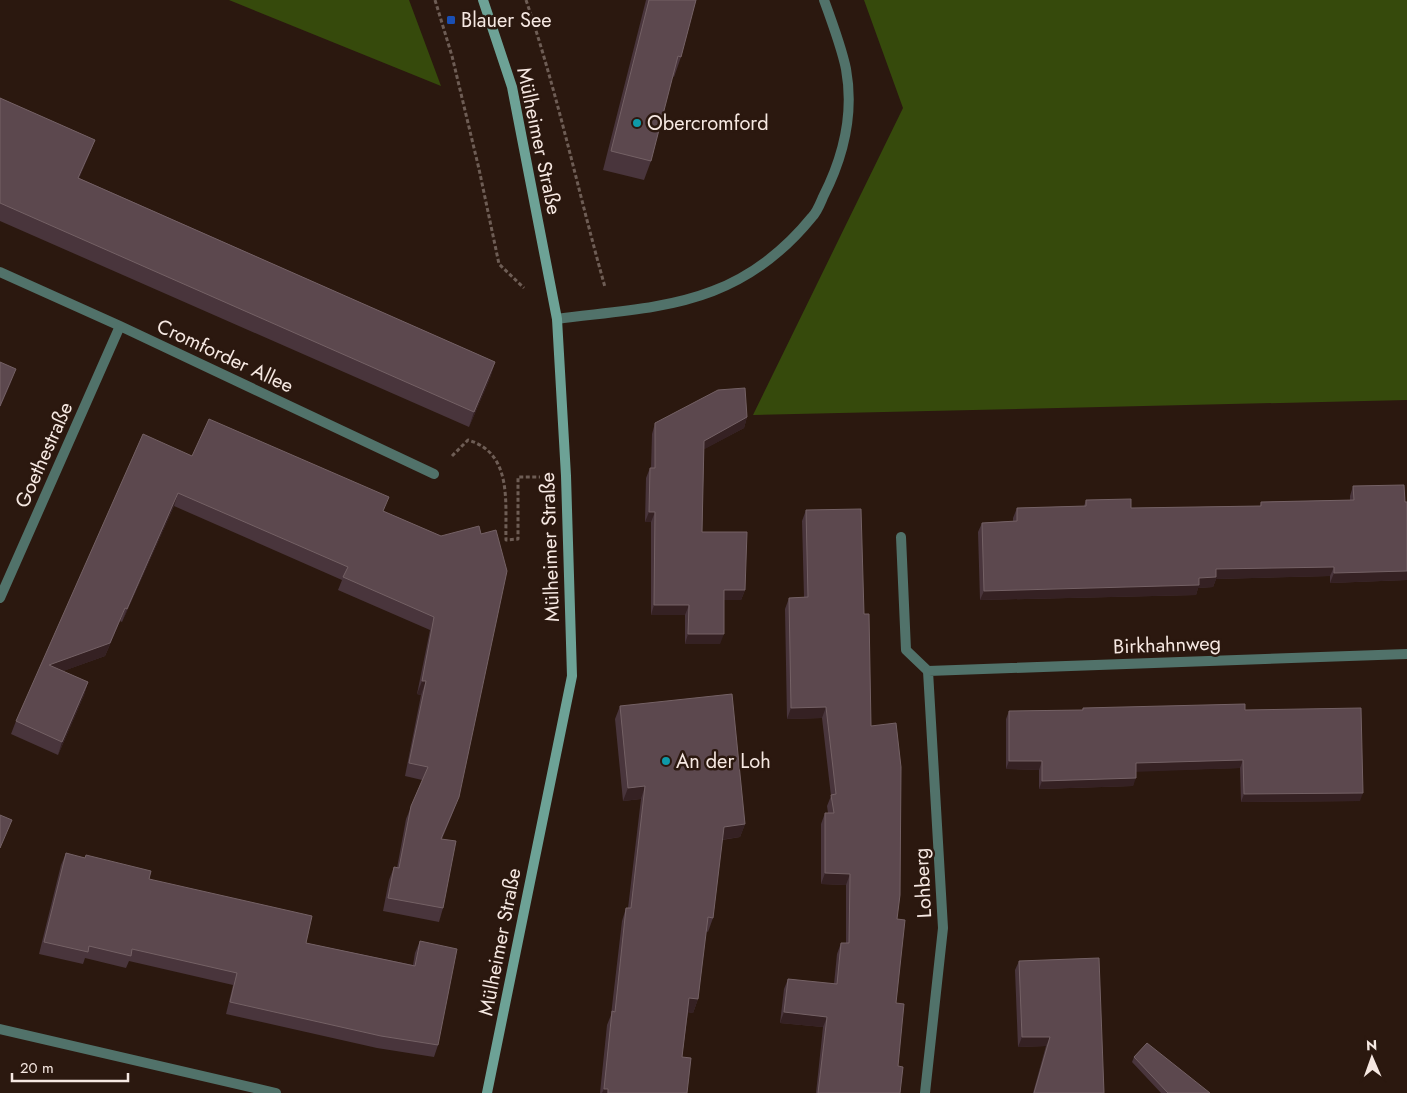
<svg xmlns="http://www.w3.org/2000/svg" width="1407" height="1093" font-family="Jost,sans-serif">
  <rect width="100%" height="100%" fill="#2b180f"/>
  <path fill="#364a0c" d="M229 0H409L441 86Z
    M864 0H1407V400L753 415 903 108Z"/>
  <g fill="none" stroke-linecap="round" stroke-linejoin="round">
    <path stroke="#6e5d55" stroke-width="3" stroke-dasharray="4 2.5" stroke-linecap="butt" d="M435 0 452 56 479 169 499 264 524 288
      M526 0C558 94 578 192 605 287
      M452 456 468 440C513 453 505 503 506 540L518 539V477H540"/>
    <path stroke="#51726a" stroke-width="10" d="M901 537 906 650 928 671"/>
    <path stroke="#51726a" stroke-width="10" d="M0 272 120 326 434 474
      M557 319C608 312 664 310 713 291 752 276 786 249 812 217 817 212 820 204 823 197 843 158 854 113 846 69 842 49 831 19 824 0
      M0 598 120 326
      M0 1029 276 1093
      M925 1093 943 928 928 671 1407 654"/>
    <path stroke="#6da296" stroke-width="10" d="M483 0 512 87 557 319 566 476 572 676 487 1093"/>
  </g>
  <path fill="#49353c" d="M646 0H696L681 57 674 77 672 76 651 161 644 180 603 170Z
    M0 98 95 140 89 155 79 178 495 362 490 378 469 427 0 221Z
    M747 417 744 428 704 449 702 532 745 590 741 600H724L720 644H685V615H651V522H645L646 478 650 468H651L652 434 655 423Z
    M192 456 383 511 441 536 454 810 442 839 443 908 439 922 383 911 389 880 394 867 397 868 406 819 422 780 405 776 421 695 417 694 430 630 338 590 342 580 174 506 122 622 120 621 105 656 63 671 88 682 84 695 58 755 11 734 16 721Z
    M1353 486 1407 502V580L1330 583V576L1216 579 1213 587 1198 588 1196 595 980 600 978 532 982 523 1013 521V518L1017 508 1084 506 1086 500 1131 508 1260 506 1261 502 1350 500V496Z
    M806 510 864 614 871 726 897 919 896 1003 898 1066 900 1093H816L823 1027 780 1023 784 989 788 979 834 984 837 954 841 943H846V885L821 884V824L825 813H828L827 806 831 796 822 718 787 719 785 609 789 598 804 597 802 521Z
    M620 706 745 824 740 837 722 840 713 918 708 932 706 931 698 999 693 1013 688 1012 682 1057 687 1093H600L607 1025 611 1015 622 921 626 908H628L641 799 623 801 615 719Z
    M1083 708 1245 710 1360 801 1241 802 1240 768 1136 771 1133 786 1039 789V770L1006 769V719L1009 711 1082 710Z
    M66 853 149 879 306 943 413 965 415 953 420 941 438 1045 434 1057 377 1048 226 1014 233 985 129 961 126 968 85 958 83 964 39 954 61 865Z
    M1019 961 1104 1093H1033L1046 1046 1018 1047 1015 970Z
    M1134 1057 1210 1093H1161L1132 1062Z"/>
  <path fill="#352123" d="M95 140 89 155 73 193 78 178Z
    M495 362 490 378 469 427 474 412Z
    M16 369 11 383 0 408V406Z
    M747 417 744 428 701 451 704 441Z
    M178 493 174 506 122 622 127 609Z
    M649 512H655L651 522H645Z
    M1334 567 1330 576 1216 579 1213 587 1198 588 1196 595 980 600 984 591 1199 578 1216 569Z
    M1407 571V580L1330 583 1334 573Z
    M724 590H745L741 600H721Z
    M654 605H689L685 615H651Z
    M125 608 120 621 105 656 44 678 49 665Z
    M688 634H724L720 644H685Z
    M422 681H426L421 695 417 694Z
    M88 682 84 695 58 755 62 742Z
    M826 707 822 718 787 719 791 708Z
    M1243 760 1240 768 1133 772 1136 763Z
    M1009 761H1042L1039 770 1006 769Z
    M1136 778 1133 786 1039 789 1042 781Z
    M645 786 641 799 623 801 628 788Z
    M1363 793 1360 801 1241 802 1244 794Z
    M459 797 454 810 436 852 441 839Z
    M745 824 740 837 719 840 724 827Z
    M825 873 850 874 846 885 821 884Z
    M689 998 698 999 693 1013 685 1012Z
    M784 1012 827 1017 823 1027 780 1023Z
    M1022 1037H1050L1046 1046 1018 1047Z
    M604 1089H608L607 1093H602Z"/>
  <path fill="#5c484e" stroke="#746165" d="M649 0H696L681 57 678 56 651 161 611 151Z
    M0 98 95 140 78 178 495 362 474 412 0 203Z
    M0 362 16 369 0 406Z
    M745 388 747 417 704 441 702 532H747L745 590H724V634H688L689 605H654L655 512H649L650 468H655V423L718 390Z
    M209 419 389 497 383 511 441 536 479 526 481 534 496 530 507 571 459 797 441 839 456 841 443 908 388 898 394 867 399 868 411 806 428 767 409 763 426 681H422L434 617 343 577 348 567 178 493 127 609 125 608 110 643 49 665 88 682 62 742 16 721 143 434 192 456Z
    M1404 485 1405 502H1407V571L1334 573V567L1216 569V577L1199 578V585L984 591 982 523 1017 521V508L1086 506V500L1131 499V508L1261 506V502L1354 500 1353 486Z
    M861 509 864 614H869L871 726 896 723 901 767 900 895 897 919 905 920 896 1003 904 1004 898 1066 903 1067 900 1093H818L827 1017 784 1012 788 979 837 984 841 943H849L850 874 825 873V813H834L831 795 836 794 826 707 791 708 789 598 808 597 806 510Z
    M732 694 745 824 724 827 713 918 708 917 698 999 689 998 682 1057 691 1058 687 1093H608V1089H604L612 1011 615 1012 626 908H631L645 786 628 788 620 706Z
    M1245 704V710L1361 708 1363 793 1244 794 1243 760 1136 763V778L1042 781V761H1009V711L1083 710V708Z
    M0 815 12 820 0 848Z
    M66 853 85 858 86 855 151 871 149 879 312 916 306 943 415 966 420 941 457 949 438 1045 381 1036 230 1002 237 973 132 949 131 956 89 946 88 952 44 942Z
    M1099 958 1104 1093H1034L1050 1037H1022L1019 961Z
    M1147 1043 1210 1093H1168L1134 1057Z"/>
  <rect fill="#1a4fb4" stroke="#2b180f" stroke-width="2" x="446" y="15" width="10" height="10" rx="2.5"/>
  <g fill="#0f9aa8" stroke="#2b180f" stroke-width="2">
    <circle cx="637" cy="123" r="5"/>
    <circle cx="666" cy="761" r="5"/>
  </g>
  <g text-anchor="middle" dominant-baseline="central" stroke-width="5" stroke-linejoin="round" paint-order="stroke">
    <g font-size="20" fill="#f6e8e2" stroke="#2b180f" text-anchor="start">
      <text x="461" y="20">Blauer See</text>
      <text x="647" y="123">Obercromford</text>
      <text x="676" y="761">An der Loh</text>
    </g>
    <g font-size="20" fill="#f6e8e2" stroke="#2b180f">
      <text transform="translate(539 141) rotate(78)">Mülheimer Straße</text>
      <text transform="translate(225 356) rotate(25)">Cromforder Allee</text>
      <text transform="translate(44 455) rotate(-66)">Goethestraße</text>
      <text transform="translate(550 547) rotate(-92)">Mülheimer Straße</text>
      <text transform="translate(1167 645) rotate(-2)">Birkhahnweg</text>
      <text transform="translate(923 883) rotate(-93)">Lohberg</text>
      <text transform="translate(500 942) rotate(-79)">Mülheimer Straße</text>
    </g>
  </g>
  <g transform="translate(1372 1058) rotate(358)" stroke="#2b180f" stroke-width="4" paint-order="stroke">
  <path d="M0-4L9 19L0 12L-9 19Z" fill="#f6e8e2"/>
  <text y="-8" font-size="14" font-weight="bold" text-anchor="middle" fill="#f6e8e2">N</text>
  </g>
  <path d="M12 1073v8h116v-8" fill="none" stroke="#f6e8e2" stroke-width="2.5"/>
  <text x="20" y="1073" font-size="15" fill="#f6e8e2" stroke="#2b180f" stroke-width="4" paint-order="stroke">20 m</text>
</svg>
